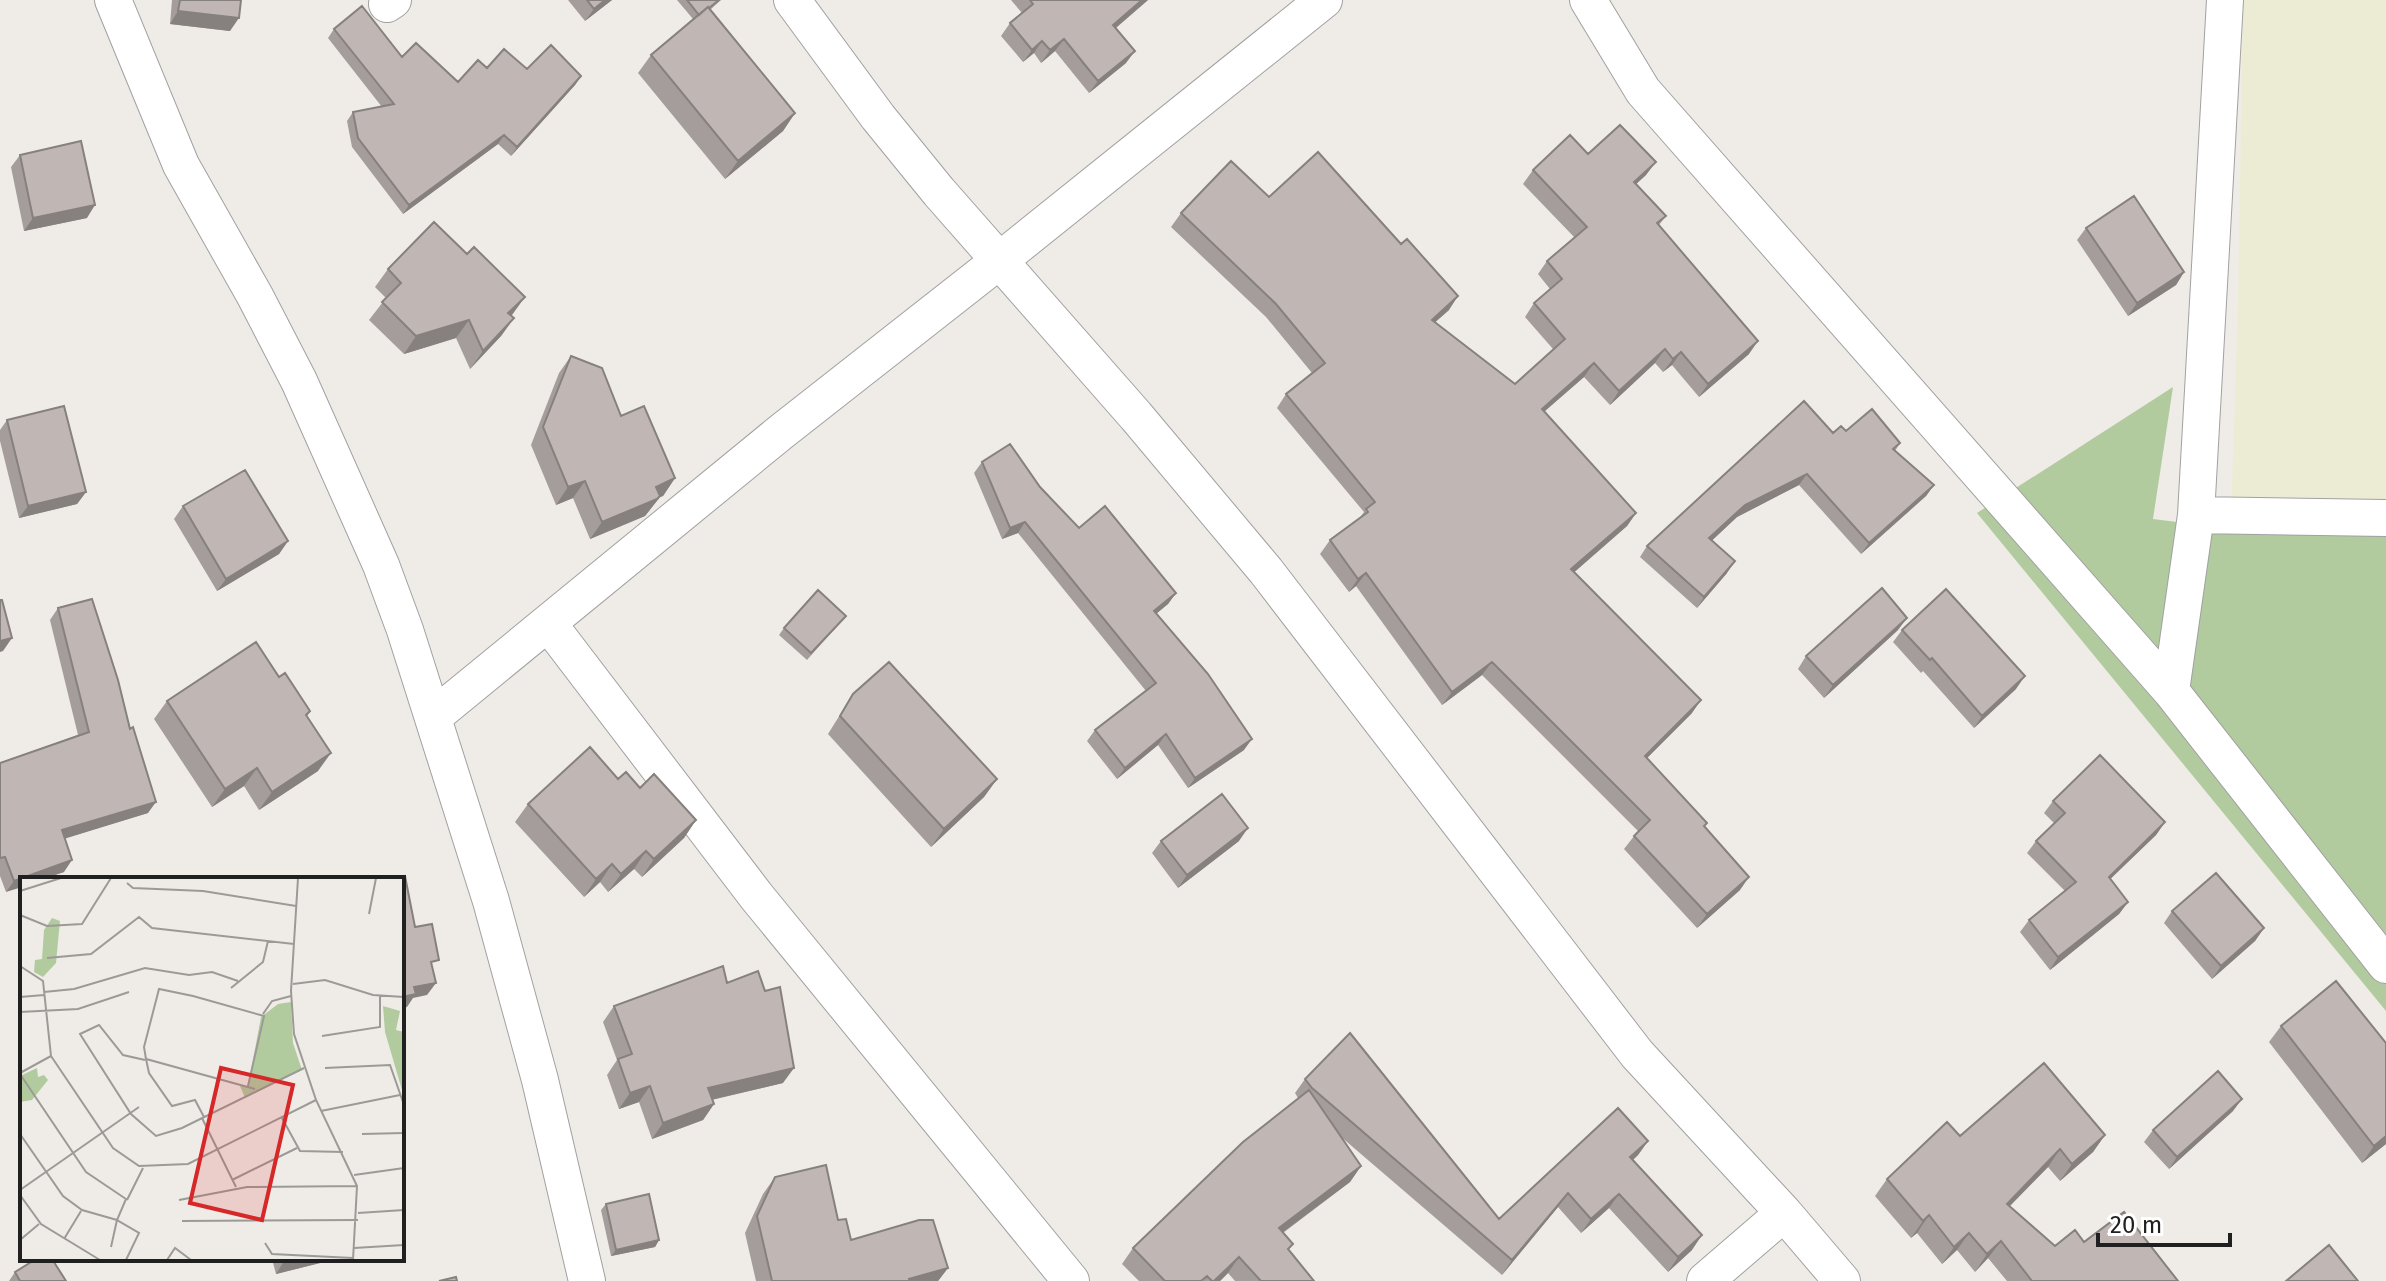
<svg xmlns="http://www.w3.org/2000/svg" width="2386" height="1281" font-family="'Fira Sans',sans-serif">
  <rect width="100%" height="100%" fill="#efece7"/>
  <path fill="#ececd4" d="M2243 0H2386V513L2231 516 2238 307Z"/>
  <path fill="#b1cb9f" d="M2173 387 2153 519 2193 524 2386 513V1011L1977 513Z"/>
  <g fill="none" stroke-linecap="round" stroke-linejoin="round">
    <defs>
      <path id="street" d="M113 0 181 165 255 296 299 381 381 565 405 630 491 901 540 1080 587 1281
        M792 0 878 117 939 192 1136 416 1266 571 1637 1054 1784 1213 1842 1281
        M1588 0 1643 91 2171 691 2386 965
        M387 4 393 0
        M2196 515 2386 518
        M548 623 757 897 1071 1281
        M2171 691 2196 515 2225 0
        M433 717 781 432 1000 260 1324 0
        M1705 1281 1784 1213"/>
    </defs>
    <use href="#street" stroke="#a1a1a1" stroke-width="38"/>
    <use href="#street" stroke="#fff" stroke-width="36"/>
  </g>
  <path fill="#a59d9b" d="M172 0H241L230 31 170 24Z
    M568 0H612L585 21Z
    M677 0H721L710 10 795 113 783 131 725 179 638 73 651 55 693 19Z
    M1011 0H1148L1116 28 1126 63 1089 93 1055 51 1041 63 1034 53 1023 62 1001 36 1010 23 1022 13Z
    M334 29 402 57 458 82 487 68 527 69 581 76 575 85 511 156 498 144 403 214 352 147 347 121 353 112 382 107 328 38Z
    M1588 154 1646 175 1636 184 1666 216 1659 225 1749 354 1699 397 1672 365 1663 372 1655 363 1610 405 1584 377 1544 412 1636 513 1627 526 1574 572 1692 713 1647 758 1707 823 1704 827 1740 890 1697 928 1624 849 1638 831 1482 675 1442 705 1356 586 1349 592 1320 554 1330 540 1359 519 1364 512 1277 408 1286 394 1312 373 1266 317 1171 227 1181 213 1269 197 1449 310 1435 322 1515 384 1553 349 1525 317 1534 303 1550 289 1538 274 1547 261 1575 238 1523 184 1533 170Z
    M20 155 87 218 24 231 11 167Z
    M2086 228 2184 272 2176 285 2128 316 2077 240Z
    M388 269 511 316 514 318 501 336 470 369 456 338 404 354 369 320 386 298 375 287Z
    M571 356 675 478 663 496 660 497 645 516 590 539 573 498 556 505 531 445 559 373Z
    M7 420 86 492 77 504 19 518 0 441V430Z
    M1846 431 1900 443 1895 451 1934 485 1926 496 1861 554 1799 485 1737 517 1712 540 1727 573 1697 608 1640 557 1647 546 1833 433Z
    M982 462 1040 487 1079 528 1176 593 1168 604 1156 614 1244 750 1188 788 1158 745 1117 779 1087 741 1095 730 1146 691 1018 533 1002 539 974 473Z
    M183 506 288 541 279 554 217 591 174 519Z
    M58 608 148 813 65 838 64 872 43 879H22L6 892 0 876V763L78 735 50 620Z
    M846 616 807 660 779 635 784 628Z
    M1898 630 1824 698 1798 669 1806 656Z
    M1902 630 2016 689 1974 728 1923 671 1921 673 1893 642Z
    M279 677 310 711 307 716 318 771 259 810 244 786 212 807 154 719 167 701Z
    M853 694 997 779 984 797 931 847 828 734Z
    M618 779 640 788 696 820 684 838 642 877 634 869 608 892 600 882 584 897 515 822 528 804Z
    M2053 801 2165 822 2156 835 2110 879 2128 902 2119 914 2050 970 2020 932 2029 920 2065 891 2027 853 2036 841 2054 823 2044 813Z
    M1161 841H1239L1178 888 1152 853Z
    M2172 911 2264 928 2255 941 2212 979 2164 923Z
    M727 983 783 1083 712 1100 714 1104 703 1120 652 1139 639 1102 619 1109 607 1075 617 1060 603 1022 614 1006Z
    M2281 1026 2386 1043V1144L2362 1163 2269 1042Z
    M1305 1079 1499 1219 1648 1141 1638 1155 1633 1160 1692 1250 1668 1272 1609 1208 1581 1233 1558 1207 1502 1275 1340 1136 1361 1166 1350 1182 1283 1233 1289 1250 1314 1281H1235L1228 1273 1220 1281H1139L1122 1264 1133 1248 1298 1098 1295 1093Z
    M2233 1111 2169 1169 2144 1142 2153 1130Z
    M2105 1135 2093 1152 2060 1181 2048 1167 2010 1206 2055 1246 2084 1242 2178 1281H2007L1988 1258 1975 1272 1957 1250 1942 1264 1917 1233 1911 1238 1875 1196 1887 1179 1960 1136Z
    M775 1177 838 1220 851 1240 948 1268 938 1281H756L745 1233 763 1194Z
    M606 1204 659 1240 655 1247 611 1256 601 1210Z
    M272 1259H336L276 1274Z
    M15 1272 66 1281H9Z"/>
  <path fill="#86807e" d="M605 0H612L585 21 594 9Z
    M1142 0H1148L1105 37 1113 25Z
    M178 11 239 18 230 31 170 24Z
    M1064 39 1055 51 1041 63 1050 50Z
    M1042 41 1034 53 1023 62 1032 50Z
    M1135 51 1126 63 1089 93 1098 81Z
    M581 76 575 85 511 156 517 147Z
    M795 113 783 131 725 179 738 161Z
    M504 135 498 144 403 214 409 205Z
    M1656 162 1646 175 1624 195 1634 182Z
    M95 205 87 218 24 231 33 218Z
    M2184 272 2176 285 2128 316 2137 303Z
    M1458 296 1449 310 1423 333 1432 320Z
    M525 297 512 315 496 331 508 313Z
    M514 318 501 336 470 369 483 351Z
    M469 320 456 338 404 354 416 336Z
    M1758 341 1749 354 1699 397 1708 384Z
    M1665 349 1655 363 1610 405 1619 391Z
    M1681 352 1672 365 1663 372 1673 359Z
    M1594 363 1584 377 1532 422 1542 409Z
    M1807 474 1799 485 1737 517 1702 550 1709 538 1745 505Z
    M675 478 663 496 660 497 645 516 590 539 602 522 656 487Z
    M585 481 573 498 556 505 568 487Z
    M1934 485 1926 496 1861 554 1869 543Z
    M86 492 77 504 19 518 28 506Z
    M1636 513 1627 526 1562 583 1571 569Z
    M1025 522 1018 533 1002 539 1010 528Z
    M288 541 279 554 217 591 226 579Z
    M1735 561 1727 573 1697 608 1704 597Z
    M1366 573 1356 586 1349 592 1358 579Z
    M1176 593 1168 604 1146 622 1154 611Z
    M1907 618 1898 630 1824 698 1833 685Z
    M12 638 3 651 0 652V641Z
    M1492 662 1482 675 1442 705 1452 692Z
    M2025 676 2016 689 1974 728 1982 716Z
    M1701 700 1692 713 1635 770 1645 756Z
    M1166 734 1158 745 1117 779 1125 768Z
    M1252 739 1244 750 1188 788 1195 778Z
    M331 753 318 771 259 810 272 792Z
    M257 768 244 786 212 807 225 789Z
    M997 779 984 797 931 847 944 829Z
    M156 802 148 813 54 842 62 830Z
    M696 820 684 838 642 877 654 859Z
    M2165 822 2156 835 2100 889 2109 877Z
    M1248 828 1239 841 1178 888 1187 875Z
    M646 851 634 869 608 892 621 874Z
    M72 860 64 872 43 879H22V887L6 892 14 881Z
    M612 864 600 882 584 897 596 879Z
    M1749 877 1740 890 1697 928 1707 914Z
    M2128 902 2119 914 2050 970 2058 957Z
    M2264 928 2255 941 2212 979 2221 966Z
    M436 983 427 995 413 998 407 1007 402 1008V997L414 987Z
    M794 1068 783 1083 697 1103 708 1088Z
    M650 1086 639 1102 619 1109 630 1093Z
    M2242 1099 2233 1111 2169 1169 2177 1157Z
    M714 1104 703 1120 652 1139 663 1123Z
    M2105 1135 2093 1152 2060 1181 2072 1164Z
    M2386 1136V1144L2362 1163 2374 1146Z
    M1648 1141 1638 1155 1620 1171 1630 1157Z
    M2060 1149 2048 1167 1995 1221 2007 1204Z
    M1361 1166 1350 1182 1267 1244 1279 1228Z
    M1568 1193 1558 1207 1502 1275 1512 1260Z
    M1619 1194 1609 1208 1581 1233 1591 1219Z
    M1929 1215 1917 1233 1911 1238 1923 1221Z
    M1969 1233 1957 1250 1942 1264 1954 1247Z
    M1702 1235 1692 1250 1668 1272 1678 1257Z
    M659 1240 655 1247 611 1256 616 1250Z
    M2001 1241 1988 1258 1975 1272 1987 1254Z
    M1239 1257 1228 1273 1220 1281H1214Z
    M294 1259H336L276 1274 284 1261Z
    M948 1268 938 1281H908L909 1279Z"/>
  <path fill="#c0b7b4" stroke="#86807e" stroke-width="2" d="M180 0H241L239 18 178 11Z
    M587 0H605L594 9Z
    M687 0H719L709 8 708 7 699 15Z
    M1030 0H1142L1113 25 1135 51 1098 81 1064 39 1050 50 1042 41 1032 50 1010 23 1033 4Z
    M362 6 402 57 416 43 458 82 478 60 487 68 504 49 527 69 551 45 581 76 517 147 504 135 409 205 358 138 353 112 394 104 334 29Z
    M708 7 795 113 738 161 651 55Z
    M1620 125 1656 162 1634 182 1666 216 1657 223 1758 341 1708 384 1681 352 1673 359 1665 349 1619 391 1594 363 1542 409 1636 513 1571 569 1701 700 1645 756 1707 823 1704 826 1749 877 1707 914 1634 836 1650 820 1492 662 1452 692 1366 573 1358 579 1330 540 1368 512 1366 509 1375 502 1286 394 1325 363 1276 304 1181 213 1231 161 1269 197 1318 152 1401 244 1407 239 1458 296 1432 320 1515 384 1565 339 1534 303 1562 279 1547 261 1587 227 1533 170 1570 135 1588 154Z
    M81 141 95 205 33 218 20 155Z
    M2134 196 2184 272 2137 303 2086 228Z
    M434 222 467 254 474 247 525 297 508 313 514 318 483 351 469 320 416 336 382 302 401 283 388 269Z
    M571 356 602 368 621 416 644 406 675 478 656 487 660 496 657 499 602 522 585 481 568 487 543 427Z
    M1804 401 1833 433 1841 426 1846 431 1872 409 1900 443 1893 449 1934 485 1869 543 1807 474 1745 505 1709 538 1735 561 1704 597 1647 546Z
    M64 406 86 492 28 506 7 420Z
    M1010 444 1040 487 1079 528 1105 506 1176 593 1154 611 1208 674 1252 739 1195 778 1166 734 1125 768 1095 730 1156 683 1025 522 1010 528 982 462Z
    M245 470 288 541 226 579 183 506Z
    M1882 588 1907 618 1833 685 1806 656Z
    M1946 589 2025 676 1982 716 1932 658 1930 660 1902 630Z
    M818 590 846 616 811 653 784 628Z
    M92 599 118 680 130 729 133 727 156 802 62 830 72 860 14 881 5 857 0 858V763L89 732 58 608Z
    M0 600H2L12 638 0 641Z
    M256 642 279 677 285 673 310 711 306 715 331 753 272 792 257 768 225 789 167 701Z
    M889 662 997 779 944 829 840 716 853 694Z
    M590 747 618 779 626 772 640 788 654 774 696 820 654 859 646 851 621 874 612 864 596 879 528 804Z
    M2100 755 2165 822 2109 877 2128 902 2058 957 2029 920 2076 882 2036 841 2065 813 2053 801Z
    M1222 794 1248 828 1187 875 1161 841Z
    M2216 873 2264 928 2221 966 2172 911Z
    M405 876 415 927 432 924 439 960 431 962 436 983 414 987 416 994 402 997V879H392Z
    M723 966 727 983 758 971 765 991 780 987 794 1068 708 1088 714 1104 663 1123 650 1086 630 1093 618 1059 632 1054 614 1006Z
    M2336 981 2386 1043V1136L2374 1146 2281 1026Z
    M1350 1033 1499 1219 1618 1108 1648 1141 1630 1157 1702 1235 1678 1257 1619 1194 1591 1219 1568 1193 1512 1260 1312 1088 1305 1079Z
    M2044 1063 2105 1135 2072 1164 2060 1149 2007 1204 2055 1246 2075 1230 2084 1242 2124 1212 2178 1281H2032L2001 1241 1987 1254 1969 1233 1954 1247 1929 1215 1923 1221 1887 1179 1947 1122 1960 1136Z
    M2218 1071 2242 1099 2177 1157 2153 1130Z
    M1309 1090 1361 1166 1279 1228 1293 1244 1288 1249 1314 1281H1261L1239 1257 1214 1281H1212L1207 1276 1201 1281H1165L1133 1248 1243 1142Z
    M826 1165 838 1220 846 1219 851 1240 919 1220H933L948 1268 909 1279 910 1281H772L757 1216 775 1177Z
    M649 1194 659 1240 616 1250 606 1204Z
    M2329 1245 2358 1281H2286Z
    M36 1259H52L66 1281H20L15 1272Z
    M456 1277 457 1281H439Z"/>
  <g transform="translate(20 877)">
    <rect width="384" height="384" fill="#efece7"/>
    <path d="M32 41 40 44 36 86 23 100 14 95 15 83 22 82 24 53ZM271 125 273 166 282 193 225 221 220 209H228L241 140 258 127ZM363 129 380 134 376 153 384 155V220L365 155ZM17 191 18 200 24 198 28 203 12 223 0 225V199Z" fill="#b1cb9f"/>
    <path fill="none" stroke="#9c9a97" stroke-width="2" d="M278 1 271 114 274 157 296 223 337 309 333 383M107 6 113 11 183 14 276 29M0 14 41 1M349 37 356 1M0 38 27 49 62 47 91 1M27 81 71 77 119 40 132 51 274 67M0 89 23 104 31 179 93 271 119 289 168 287 296 223M273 107 305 103 353 118 384 120M211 111 243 85 248 64M24 115 54 112 125 91 169 98 192 95 218 104M0 120 24 118M0 135 58 132 109 115M243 137 252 124 271 119M302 159 360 150V119M126 182 124 170 139 112 173 119 244 139 228 209M125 183 103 178 79 148 60 157 111 237 136 259 162 251 284 191M305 191 370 188 384 228M0 196 31 179M0 197 66 295 106 322 97 343 119 356 106 383M301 234 380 218M184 240 175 223 152 229 129 196 126 182 235 212M182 241 216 310M262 241 280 274 323 275M0 257 43 319 62 333 97 343 91 370M342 257 384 256M334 298 384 291M212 303 277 271M0 313 119 230M0 318 21 347 80 383M107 323 123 291M159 323 227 310 337 309M338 336 384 333M162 344 338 343M44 362 61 334M0 363 19 347M245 366 252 377 333 381M334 371 384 368M147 383 155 371 171 383"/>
    <path fill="#d62828" fill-opacity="0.15" stroke="#d62828" stroke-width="4" d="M201 191 273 208 242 343 170 326Z"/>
    <rect width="384" height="384" fill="none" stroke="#202020" stroke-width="4"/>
  </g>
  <path d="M2098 1233v12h132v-12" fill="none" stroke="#202020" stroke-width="4"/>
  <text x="2110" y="1233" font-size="24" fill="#202020" stroke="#ffffff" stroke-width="6" paint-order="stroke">20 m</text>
</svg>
